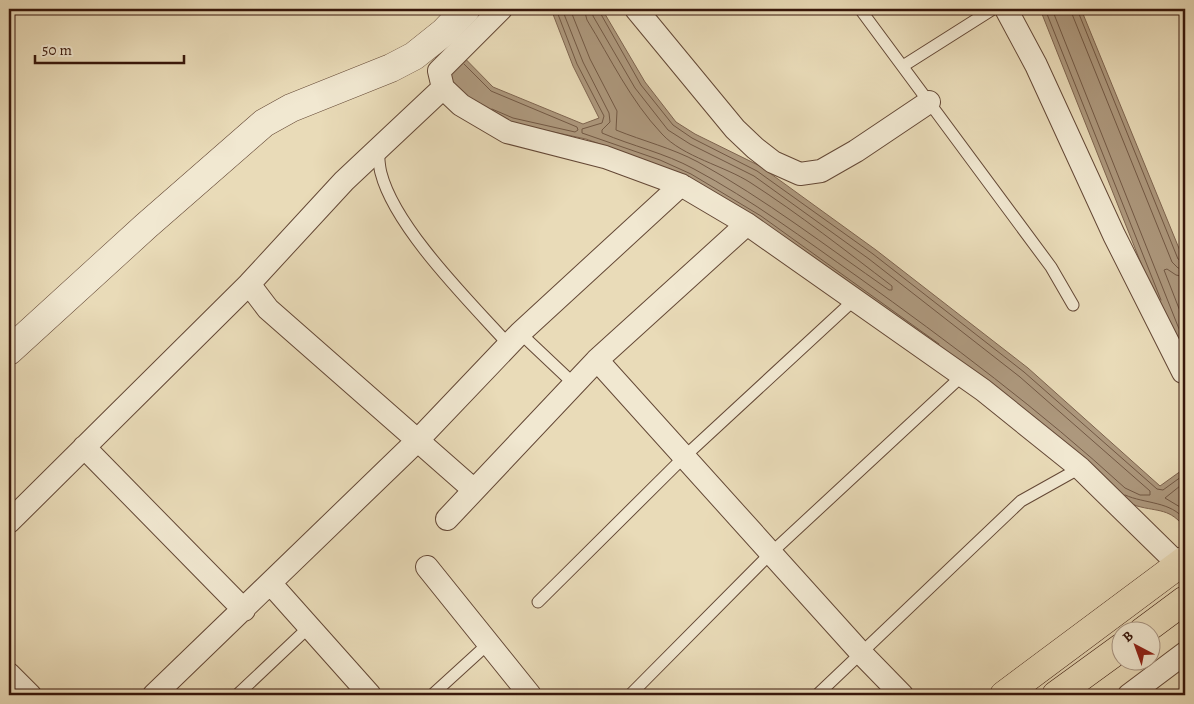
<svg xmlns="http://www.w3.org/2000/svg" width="1194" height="704" font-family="Alegreya,serif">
  <rect width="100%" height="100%" fill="#e9dbb8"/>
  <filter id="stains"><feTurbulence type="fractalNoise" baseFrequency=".004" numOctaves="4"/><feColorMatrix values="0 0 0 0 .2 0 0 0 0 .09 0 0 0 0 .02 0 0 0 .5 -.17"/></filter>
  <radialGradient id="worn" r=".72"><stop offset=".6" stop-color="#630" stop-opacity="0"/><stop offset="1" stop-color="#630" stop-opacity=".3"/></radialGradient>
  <path fill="#ad987d" stroke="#7e644f" d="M551 9H602L645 82 676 122 695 134 760 166 876 250 1028 368 1160 486 1185 468V528C1170 508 1159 512 1137 506 1131 504 1124 500 1119 497L658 165 586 139 511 123 468 97 454 83 427 47 443 36 493 87 583 124 599 118 573 66Z
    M1040 9H1081L1185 263V374Z"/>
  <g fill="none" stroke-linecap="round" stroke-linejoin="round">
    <path stroke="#725844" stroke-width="1" d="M556 9 577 64 604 116 602 123 582 129V133L660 160 691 174 761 216 939 344
      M562 9 583 62 609 113 610 122 602 130V133C632 146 665 153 694 169 752 200 804 239 858 277 950 343 1041 411 1125 488L1140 495H1150V491L1020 377 869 259 754 176 690 144 668 130 635 88 593 16 592 9
      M570 9 590 59 617 111 616 130C643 141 672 148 698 162 765 199 826 246 889 290H892V286C846 251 799 214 751 183 725 166 683 157 662 134 630 100 611 59 587 20L584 9
      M598 9 641 85 673 125 692 138 757 171 873 254 1024 372 1157 489 1163 490 1185 474
      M1045 9 1161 300
      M1052 9 1185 344
      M1070 9 1172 262 1178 268 1185 269
      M1077 9 1178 259 1185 263
      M464 64 491 91 577 127 578 130 575 132 513 118 492 109
      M1185 277 1176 275 1167 269 1164 270 1185 324
      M1185 482 1165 498 1185 510
      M1125 495C1145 504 1171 501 1185 520"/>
    <defs>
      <path id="service" d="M860 9 1051 267 1073 305
        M903 66 993 9
        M378 150C379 158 379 166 381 173 395 228 470 302 509 345
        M520 333 574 384
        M538 602 684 457 854 300
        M237 695 308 628
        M432 695 489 643
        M630 695 771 553 963 375
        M817 695 1021 501 1080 468"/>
      <path id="minor" d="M636 9 735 129 755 148 773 162 800 174 821 171 856 151 929 102
        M1006 9 1036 65 1114 235 1183 372
        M443 88 439 71 501 9
        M249 284 268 309 474 490
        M597 360 862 654 902 695
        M84 447 244 610
        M447 519 597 360 747 224
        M9 522 249 284 344 181 443 88 461 105 507 132 605 157 681 185 747 224 983 390 1080 468 1179 565
        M427 567 530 695
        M271 584 370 695
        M9 674 30 695
        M154 695 417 441 520 333 681 185
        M1129 695 1185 653"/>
      <path id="tertiary" d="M9 351 146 226 264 123 291 108 391 68 414 56 444 32 466 9"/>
      <path id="trunk" d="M1142 632 1185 600
        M1004 695 1185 560
        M1056 695 1122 647"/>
    </defs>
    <use href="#service" stroke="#644836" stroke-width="13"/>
    <use href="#minor" stroke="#644836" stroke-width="24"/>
    <use href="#tertiary" stroke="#644836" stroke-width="29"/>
    <use href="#trunk" stroke="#38170b" stroke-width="29"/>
    <use href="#service" stroke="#f1e8d1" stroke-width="11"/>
    <use href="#minor" stroke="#f1e8d1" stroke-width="22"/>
    <use href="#tertiary" stroke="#f1e8d1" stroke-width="28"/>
    <use href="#trunk" stroke="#e9dbb8" stroke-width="28"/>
  </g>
  <rect width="1194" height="704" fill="none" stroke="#e9dbb8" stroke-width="30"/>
  <rect x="10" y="10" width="1174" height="684" fill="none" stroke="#38170b" stroke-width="2.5"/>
  <rect x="15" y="15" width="1164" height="674" fill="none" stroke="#38170b"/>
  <g transform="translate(1136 646) rotate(319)"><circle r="24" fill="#f1e8d1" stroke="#a79482"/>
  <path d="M0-4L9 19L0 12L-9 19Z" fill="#8f2418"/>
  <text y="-8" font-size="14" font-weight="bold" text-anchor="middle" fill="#38170b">B</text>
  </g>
  <path d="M35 55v8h149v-8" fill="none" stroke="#38170b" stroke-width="2.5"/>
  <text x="42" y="55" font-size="15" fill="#38170b" stroke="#f1e8d1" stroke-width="4" paint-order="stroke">50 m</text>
  <rect width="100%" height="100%" filter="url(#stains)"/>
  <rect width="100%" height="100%" fill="url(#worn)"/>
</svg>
